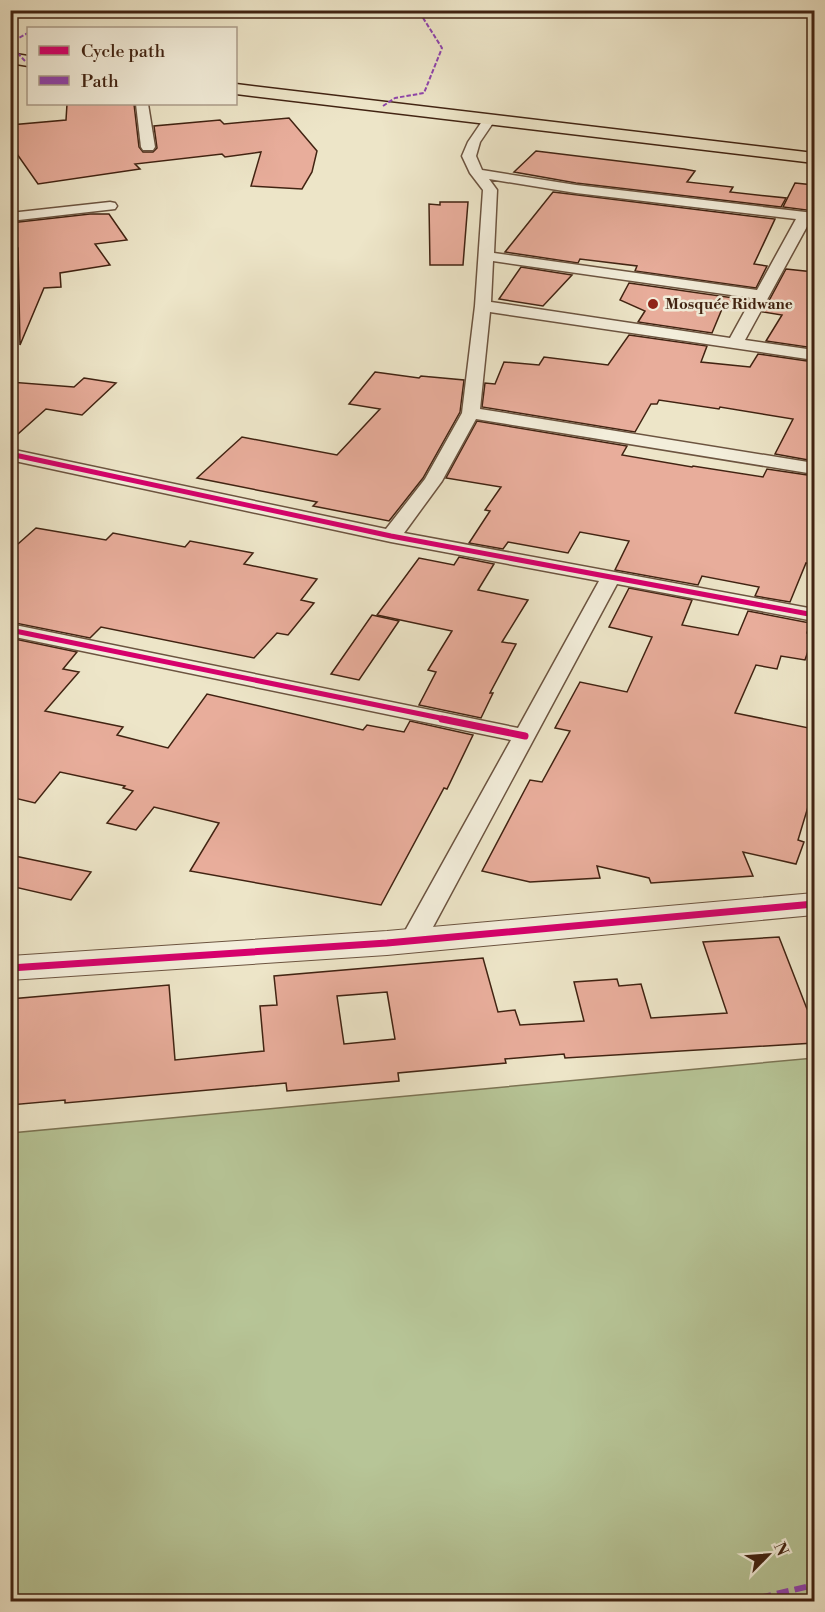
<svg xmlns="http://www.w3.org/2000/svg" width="825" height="1612" viewBox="0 0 825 1612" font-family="'Libre Bodoni',serif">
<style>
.green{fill:#b7c597;stroke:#7c7454;stroke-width:1.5}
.building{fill:#e8ad9b;stroke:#412312;stroke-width:1.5;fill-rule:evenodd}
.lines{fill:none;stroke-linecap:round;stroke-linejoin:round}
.minor-casing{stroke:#6c5440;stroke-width:3}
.tertiary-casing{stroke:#6c5440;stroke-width:2}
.primary-casing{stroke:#412312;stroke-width:3}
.minor{fill:#f3eedb;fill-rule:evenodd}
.tertiary{fill:#f3eedb;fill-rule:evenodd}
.primary{fill:#ede5c8;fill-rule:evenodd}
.quiet-far1{stroke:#8e44ad;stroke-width:2;stroke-dasharray:4.5 2;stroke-linecap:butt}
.quiet{stroke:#8e44ad;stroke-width:6;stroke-dasharray:12 6;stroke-linecap:butt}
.cycleway-far1-casing{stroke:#f3eedb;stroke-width:8}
.cycleway-casing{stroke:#f3eedb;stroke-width:10}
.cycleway-far1{stroke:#d6006c;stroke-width:5}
.cycleway{stroke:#d6006c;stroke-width:7}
.poi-dot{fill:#8f2418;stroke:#f3eedb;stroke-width:2}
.labels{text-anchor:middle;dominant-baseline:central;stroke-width:5;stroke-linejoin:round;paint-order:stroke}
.far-poi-label{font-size:15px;font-weight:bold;fill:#412312;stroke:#f3eedb;text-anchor:start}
</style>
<rect width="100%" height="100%" fill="#ede5c8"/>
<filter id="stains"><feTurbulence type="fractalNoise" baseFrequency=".00333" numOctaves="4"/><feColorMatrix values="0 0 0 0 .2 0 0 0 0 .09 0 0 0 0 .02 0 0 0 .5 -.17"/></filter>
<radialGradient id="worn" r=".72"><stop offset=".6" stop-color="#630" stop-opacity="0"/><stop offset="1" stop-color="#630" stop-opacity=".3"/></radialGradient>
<path class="green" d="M814,1058v543h-803v-468z"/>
<g class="building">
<path d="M67,104h67l5,43 4,5h10l4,-4 -3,-22 66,-6 4,4 65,-6 28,33 -5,21 -10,17 -51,-3 10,-34 -36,5 -3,-3 -87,10 5,5 -102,15 -28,-40v-19l56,-5z"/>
<path d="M536,151l148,18 11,2 -8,11 46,5 -3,5 56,6 -5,9 -205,-24 -62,-11z"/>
<path d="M795,183l19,2v26l-31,-4z"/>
<path d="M553,192l222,27 -21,45 13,2 -11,22 -121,-17 2,-5 -57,-7 -2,4 -73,-11z"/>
<path d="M440,202h28l-5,63h-33l-1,-61 11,1z"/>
<path d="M90,214h19l18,26 -32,4 15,21 -50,8 1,14 -17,1 -24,57 -2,-97 -8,1v-26z"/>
<path d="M521,267l51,8 -29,31 -44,-7z"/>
<path d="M786,269l28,3v76l-48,-7 16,-26 -19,-3z"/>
<path d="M629,283l119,17 -5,9 -16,-2 -1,3 -4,-1 -10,24 -74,-11 7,-11 -25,-11z"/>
<path d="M629,335l78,11 -6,16 49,5 8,-13 56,8v99l-39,-7 18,-35 -73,-12 -1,2 -60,-9 -2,4h-6l-16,28 -153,-25 3,-24 10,1 9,-22 35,3 5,-8 64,8z"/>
<path d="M375,372l44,6 2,-2 43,4 -4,32 -37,66 -34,43 -76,-15 4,-4 -120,-24 45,-41 95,18 43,-46 -31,-5z"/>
<path d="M84,378l32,5 -34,32 -36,-6 -36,32v-59l64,5z"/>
<path d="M477,421l150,25 -5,9 70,12 1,-1 70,11 4,-8 47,7v89l-8,-2 -16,39 -35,-6 4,-9 -57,-11 -4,9 -83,-15 14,-29 -49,-9 -12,21 -60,-11 -5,7 -34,-6 21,-32 -5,-1 16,-23 -55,-9z"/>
<path d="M36,528l70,12 7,-7 72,14 5,-6 63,12 -9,11 73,15 -16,21 13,3 -26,32 -11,-2 -23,25 -153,-31 -11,11 -80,-16v-71z"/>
<path d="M459,557l35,7 -16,26 50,10 -26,42 14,2 -26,49h3l-12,25 -62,-13 17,-33 -8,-2 24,-39 -75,-16 42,-57 35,7z"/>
<path d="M629,588l63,12 -10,25 56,10 10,-24 62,12 -3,10 7,1 -9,26 -24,-4 -4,13 -21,-4 -21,48 79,16v58l-16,53 6,2 -8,22 -53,-12 10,24 -102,7 -2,-5 -52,-12 3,12 -70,4 -48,-11 48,-91 12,2 28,-51 -15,-3 25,-46 47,10 25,-55 -43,-10z"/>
<path d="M372,615l27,6 -40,59 -28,-6z"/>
<path d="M10,638l67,14 -14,17 16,3 -34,39 78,16 -6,8 51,13 39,-54 156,36 4,-5 37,7 6,-11 63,14 -26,54 -3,-1 -63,117 -191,-34 29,-48 -65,-16 -18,23 -29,-7 26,-32 -10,-3 2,-2 -65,-14 -25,31 -25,-6z"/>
<path d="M10,855l81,17 -20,28 -61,-14z"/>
<path d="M779,937l28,72 7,-1v35l-249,15 -1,-4 -59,5 1,4 -108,10 1,8 -112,10 -1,-8 -221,20v-3l-55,5v-106l159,-14 6,75 89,-9 -4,-45 17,-1 -3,-29 209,-18 15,54 17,-2 5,15 64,-4 -10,-39 43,-3 2,7 22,-2 10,34 76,-5 -24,-71zM387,992l8,47 -51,5 -7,-48z"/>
</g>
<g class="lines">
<g class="minor-casing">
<g id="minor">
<path d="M136,104h12l7,43 -2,3h-10l-2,-3z"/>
<path d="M489,116l6,4 -15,22 -4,14 6,14 94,15 238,28v8h-4l-65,119 69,10v10l-324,-48 -10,97 334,54v11l-338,-55 -34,62 -38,52 410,76v12l-197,-37 -191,356 -4,6 -9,3 -9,-3 -4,-6 111,-200 -501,-104v-12l508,104 81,-147 -208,-39 -381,-82v-11l376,80 39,-50 37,-66 13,-107 8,-116 -13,-17 -8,-17 6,-14 17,-25zM489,179l87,14 220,26 -39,71 -263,-37 3,-63zM493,261l259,37 -22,40 -239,-36z"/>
<path d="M110,202l5,1 2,3 -2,3 -105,12v-8z"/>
</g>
</g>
<g class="tertiary-casing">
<path id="tertiary" d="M814,893v22l-427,40 -377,25v-24l377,-25z"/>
</g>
<g class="primary-casing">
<g id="primary">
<path d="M10,53l18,3v10l-18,-3z"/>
<path d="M236,84l578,69v10l-578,-69z"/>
</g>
</g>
<use href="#minor" class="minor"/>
<use href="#tertiary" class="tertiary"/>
<use href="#primary" class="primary"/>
<g class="quiet-far1">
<path d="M25,61l-13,-14 1,-6 15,-8"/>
<path d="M383,106l12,-8 29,-5 18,-45 -24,-38"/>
</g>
<path class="quiet" d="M742,1602l72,-17"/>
<g class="cycleway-far1-casing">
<g id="cycleway-far1">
<path d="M10,454l381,82 423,79"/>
<path d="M10,630l440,90"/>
</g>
</g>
<g class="cycleway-casing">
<g id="cycleway">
<path d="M442,719l83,17"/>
<path d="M10,968l377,-25 427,-39"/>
</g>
</g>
<use href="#cycleway-far1" class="cycleway-far1"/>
<use href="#cycleway" class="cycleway"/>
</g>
<circle class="poi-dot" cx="653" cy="304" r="6"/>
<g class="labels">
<g class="far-poi-label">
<text x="665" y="304">Mosquée Ridwane</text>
</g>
</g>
<rect width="825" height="1612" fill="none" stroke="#ede5c8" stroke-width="36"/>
<rect x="12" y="12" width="801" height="1588" fill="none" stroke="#412312" stroke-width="3"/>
<rect x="18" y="18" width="789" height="1576" fill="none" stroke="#412312" stroke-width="1.5"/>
<rect x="27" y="27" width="210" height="78" fill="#f3eedb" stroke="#ac9d8b" stroke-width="1.5"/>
<rect x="39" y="46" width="30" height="9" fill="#d6006c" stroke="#ac9d8b" stroke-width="1.5"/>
<text x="81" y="57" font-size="18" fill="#412312">Cycle path</text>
<rect x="39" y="76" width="30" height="9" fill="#8e44ad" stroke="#ac9d8b" stroke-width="1.5"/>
<text x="81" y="87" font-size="18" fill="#412312">Path</text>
<g transform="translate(768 1555) rotate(65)" stroke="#f3eedb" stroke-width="4.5" paint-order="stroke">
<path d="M0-4.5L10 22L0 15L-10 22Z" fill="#412312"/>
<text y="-9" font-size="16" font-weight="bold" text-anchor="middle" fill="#412312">N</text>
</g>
<rect width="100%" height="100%" filter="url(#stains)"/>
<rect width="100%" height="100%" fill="url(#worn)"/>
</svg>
